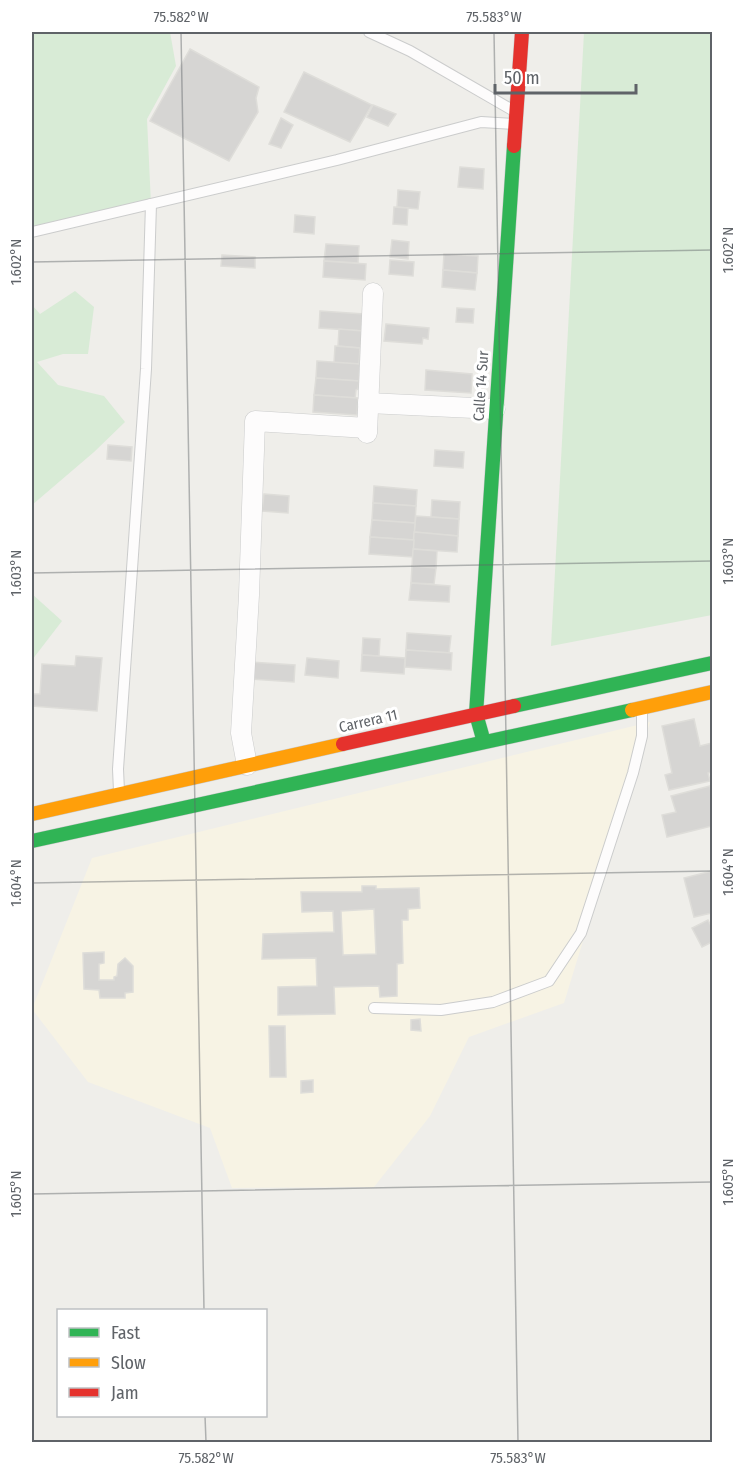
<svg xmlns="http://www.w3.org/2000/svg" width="744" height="1474" viewBox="0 0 744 1474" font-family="'Fira Sans Condensed',sans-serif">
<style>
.commercial{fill:#f7f3e4}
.green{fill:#d8ebd6}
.building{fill:#d6d5d3;stroke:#deddd9;stroke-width:1.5;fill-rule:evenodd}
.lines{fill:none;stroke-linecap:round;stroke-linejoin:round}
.lane-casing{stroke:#cbcccc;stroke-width:12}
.street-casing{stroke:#cbcccc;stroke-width:21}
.fast-casing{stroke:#cacacb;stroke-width:15}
.slow-casing{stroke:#cacacb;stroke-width:15}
.jam-casing{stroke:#cacacb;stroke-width:15}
.lane{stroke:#fdfcfc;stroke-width:10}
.street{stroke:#fdfcfc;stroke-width:20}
.fast{stroke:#30b455;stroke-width:14}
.slow{stroke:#ff9f0a;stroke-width:14}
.jam{stroke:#e5322d;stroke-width:14}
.ticks{fill:none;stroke:#5f6368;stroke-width:1.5;stroke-opacity:0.45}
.labels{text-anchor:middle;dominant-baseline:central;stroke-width:6;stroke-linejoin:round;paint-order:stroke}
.street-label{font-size:15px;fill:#5f6368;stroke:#fff}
.neatline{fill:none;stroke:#5f6368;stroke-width:2}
.ticks-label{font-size:15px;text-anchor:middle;fill:#5f6368}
</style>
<rect width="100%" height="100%" fill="#efeeea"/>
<path class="commercial" d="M650,722l-86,281 -95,34 -39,79 -56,71 -142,1 -22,-60 -122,-46 -56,-73 60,-151z"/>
<g class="green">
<path d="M32,32h138l6,34 -29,53 4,85 -119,28z"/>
<path d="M584,32h128v583l-161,31z"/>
<path d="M75,291l19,16 -6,47h-25l-26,8 21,23 46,11 21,26 -31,30 -62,53v-200l8,9z"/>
<path d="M32,594l30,27 -30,39z"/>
</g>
<g class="building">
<path d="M190,49l69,38 -3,11 2,14 -29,49 -79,-40z"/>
<path d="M304,72l68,33 -22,37 -66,-30z"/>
<path d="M373,105l23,9 -8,12 -21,-9z"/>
<path d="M281,118l12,7 -12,23 -12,-4z"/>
<path d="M460,167l24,2 -1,20 -25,-2z"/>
<path d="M398,190l22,2 -2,17 -21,-2z"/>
<path d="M394,207l14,1 -1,17 -14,-1z"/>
<path d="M295,215l20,2 -1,17 -20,-2z"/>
<path d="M392,240l17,2 -1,17 -18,-2z"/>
<path d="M326,244l33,2 -1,17 -34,-2z"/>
<path d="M444,254l34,2 -1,17 -34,-3z"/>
<path d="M222,255l33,2v11l-34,-2z"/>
<path d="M390,260l24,2 -1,14 -24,-2z"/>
<path d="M324,261l42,3 -1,16 -42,-3z"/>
<path d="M443,270l34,3 -2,17 -33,-3z"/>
<path d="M457,308l17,1 -1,14 -17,-1z"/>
<path d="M320,311l44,3 -1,17 -44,-3z"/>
<path d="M386,324l43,4 -1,11 -5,-1 -1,6 -38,-3z"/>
<path d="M339,329l24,2 -2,17 -23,-2z"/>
<path d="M335,346l25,2 -1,16 -25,-1z"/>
<path d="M317,361l43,3 -1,17 -43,-3z"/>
<path d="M426,370l46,4 -1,19 -46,-3z"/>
<path d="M316,378l43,3 -1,8 -2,1 -1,8 -41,-3z"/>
<path d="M314,395l44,3 -1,17 -44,-3z"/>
<path d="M108,445l24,2 -1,14 -24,-2z"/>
<path d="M435,450l29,2 -1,16 -29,-2z"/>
<path d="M374,486l43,4 -1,16 -43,-3z"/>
<path d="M264,494l25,2 -1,17 -26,-2z"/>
<path d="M432,500l28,2 -1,17 -28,-2z"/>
<path d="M373,503l43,3 -1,17 -43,-3z"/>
<path d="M416,516l43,3 -1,17 -44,-4z"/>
<path d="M372,520l43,3 -1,17 -44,-3z"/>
<path d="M414,532l44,4 -1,16 -44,-3z"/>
<path d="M370,537l44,3 -1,17 -44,-3z"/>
<path d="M413,549l24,2 -1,17 -24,-2z"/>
<path d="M412,566l24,2 -2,16 -23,-1z"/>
<path d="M411,583l39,3 -1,16 -40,-2z"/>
<path d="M407,633l44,3 -2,17 -43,-3z"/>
<path d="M363,638l17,1 -1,17 -17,-1z"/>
<path d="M406,650l46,3 -1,17 -46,-3z"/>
<path d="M362,655l43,3 -1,16 -43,-3z"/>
<path d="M76,656l26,2 -5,53 -65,-5v-12h8l2,-30 33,2z"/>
<path d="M307,658l32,3 -1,17 -33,-3z"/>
<path d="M252,662l43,3 -1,17 -43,-3z"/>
<path d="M694,719l6,27 12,-3v29l-4,1 2,8 -41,9 -4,-15 7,-2 -10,-47z"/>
<path d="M710,786l2,11v29l-45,11 -5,-22 14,-3 -5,-16z"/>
<path d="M712,871v42l-18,4 -10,-39z"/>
<path d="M362,886h14v3l43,-1 1,20 -12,1v11h-6l1,43 -6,1v32l-17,1 -1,-11 -45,1 1,27 -57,1v-28l39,-1 -1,-28 -54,1 1,-25 71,-2 -1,-21 -31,1 -1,-20h61zM374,909l2,45 -33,1 -2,-44z"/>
<path d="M708,920l4,8v14l-10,5 -10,-19z"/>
<path d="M104,952v11l-5,1v16h15v-3l3,-1 1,-12 7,-6 8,8v26l-8,1v5h-25l-1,-8 -15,-1 -1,-36z"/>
<path d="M420,1019l1,12 -10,-1v-10z"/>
<path d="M269,1026h16l1,51h-16z"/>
<path d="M313,1080v12l-12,1v-12z"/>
</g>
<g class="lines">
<g class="lane-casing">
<g id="lane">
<path d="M369,32l41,19 104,60"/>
<path d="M32,232l305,-72 144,-38 35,2"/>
<path d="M119,791l-1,-22 28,-400 5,-165"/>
<path d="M374,1008l67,2 52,-8 56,-21 32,-48 52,-160 9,-37v-24"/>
</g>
</g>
<g class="street-casing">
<g id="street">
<path d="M368,403l127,6"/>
<path d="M367,433l6,-140"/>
<path d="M247,765l-6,-32 8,-138 6,-174 112,7"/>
</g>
</g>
<g class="fast-casing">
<g id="fast">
<path d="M514,706l198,-43"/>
<path d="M482,735l-6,-21 38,-568"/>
<path d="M32,841l600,-131"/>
</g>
</g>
<g class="slow-casing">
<g id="slow">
<path d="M632,710l80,-18"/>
<path d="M32,814l311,-70"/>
</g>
</g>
<g class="jam-casing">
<g id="jam">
<path d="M514,146l8,-114"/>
<path d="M343,744l171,-38"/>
</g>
</g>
<use href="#lane" class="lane"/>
<use href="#street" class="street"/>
<use href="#fast" class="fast"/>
<use href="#slow" class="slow"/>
<use href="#jam" class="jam"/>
</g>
<path class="ticks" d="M181,32l23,1278M494,32l24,1410M32,262l680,-12M32,573l680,-12M32,883l680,-12M32,1194l680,-12M205,1416l1,26"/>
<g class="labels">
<g class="street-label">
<text transform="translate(481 386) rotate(-86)">Calle 14 Sur</text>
<text transform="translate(368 721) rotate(-13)">Carrera 11</text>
</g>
</g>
<rect width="744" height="1474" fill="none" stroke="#ffffff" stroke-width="66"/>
<rect x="57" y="1309" width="210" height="108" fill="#ffffff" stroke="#bfc1c3" stroke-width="1.5"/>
<rect x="69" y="1328" width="30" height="9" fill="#30b455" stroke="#bfc1c3" stroke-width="1.5"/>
<text x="111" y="1339" font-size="18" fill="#5f6368">Fast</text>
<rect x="69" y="1358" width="30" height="9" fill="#ff9f0a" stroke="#bfc1c3" stroke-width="1.5"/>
<text x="111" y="1369" font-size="18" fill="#5f6368">Slow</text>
<rect x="69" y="1388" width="30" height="9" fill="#e5322d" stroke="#bfc1c3" stroke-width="1.5"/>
<text x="111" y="1399" font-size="18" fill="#5f6368">Jam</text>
<path d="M495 84v9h141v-9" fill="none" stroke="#5f6368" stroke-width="3"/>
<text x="504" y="84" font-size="18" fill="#5f6368" stroke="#ffffff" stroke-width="4.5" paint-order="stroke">50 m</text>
<rect x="33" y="33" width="678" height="1408" class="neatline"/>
<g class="ticks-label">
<text x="181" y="22">75.582°W</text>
<text x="494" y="22">75.583°W</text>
<text transform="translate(728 250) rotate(-90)" y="5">1.602°N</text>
<text transform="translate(16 262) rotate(-90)" y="5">1.602°N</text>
<text transform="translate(728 561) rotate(-90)" y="5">1.603°N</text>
<text transform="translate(16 573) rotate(-90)" y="5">1.603°N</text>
<text transform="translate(728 872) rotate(-90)" y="5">1.604°N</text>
<text transform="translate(16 883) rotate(-90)" y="5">1.604°N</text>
<text transform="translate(728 1182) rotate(-90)" y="5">1.605°N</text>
<text transform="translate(16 1194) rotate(-90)" y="5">1.605°N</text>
<text x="206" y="1463">75.582°W</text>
<text x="518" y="1463">75.583°W</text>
</g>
</svg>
